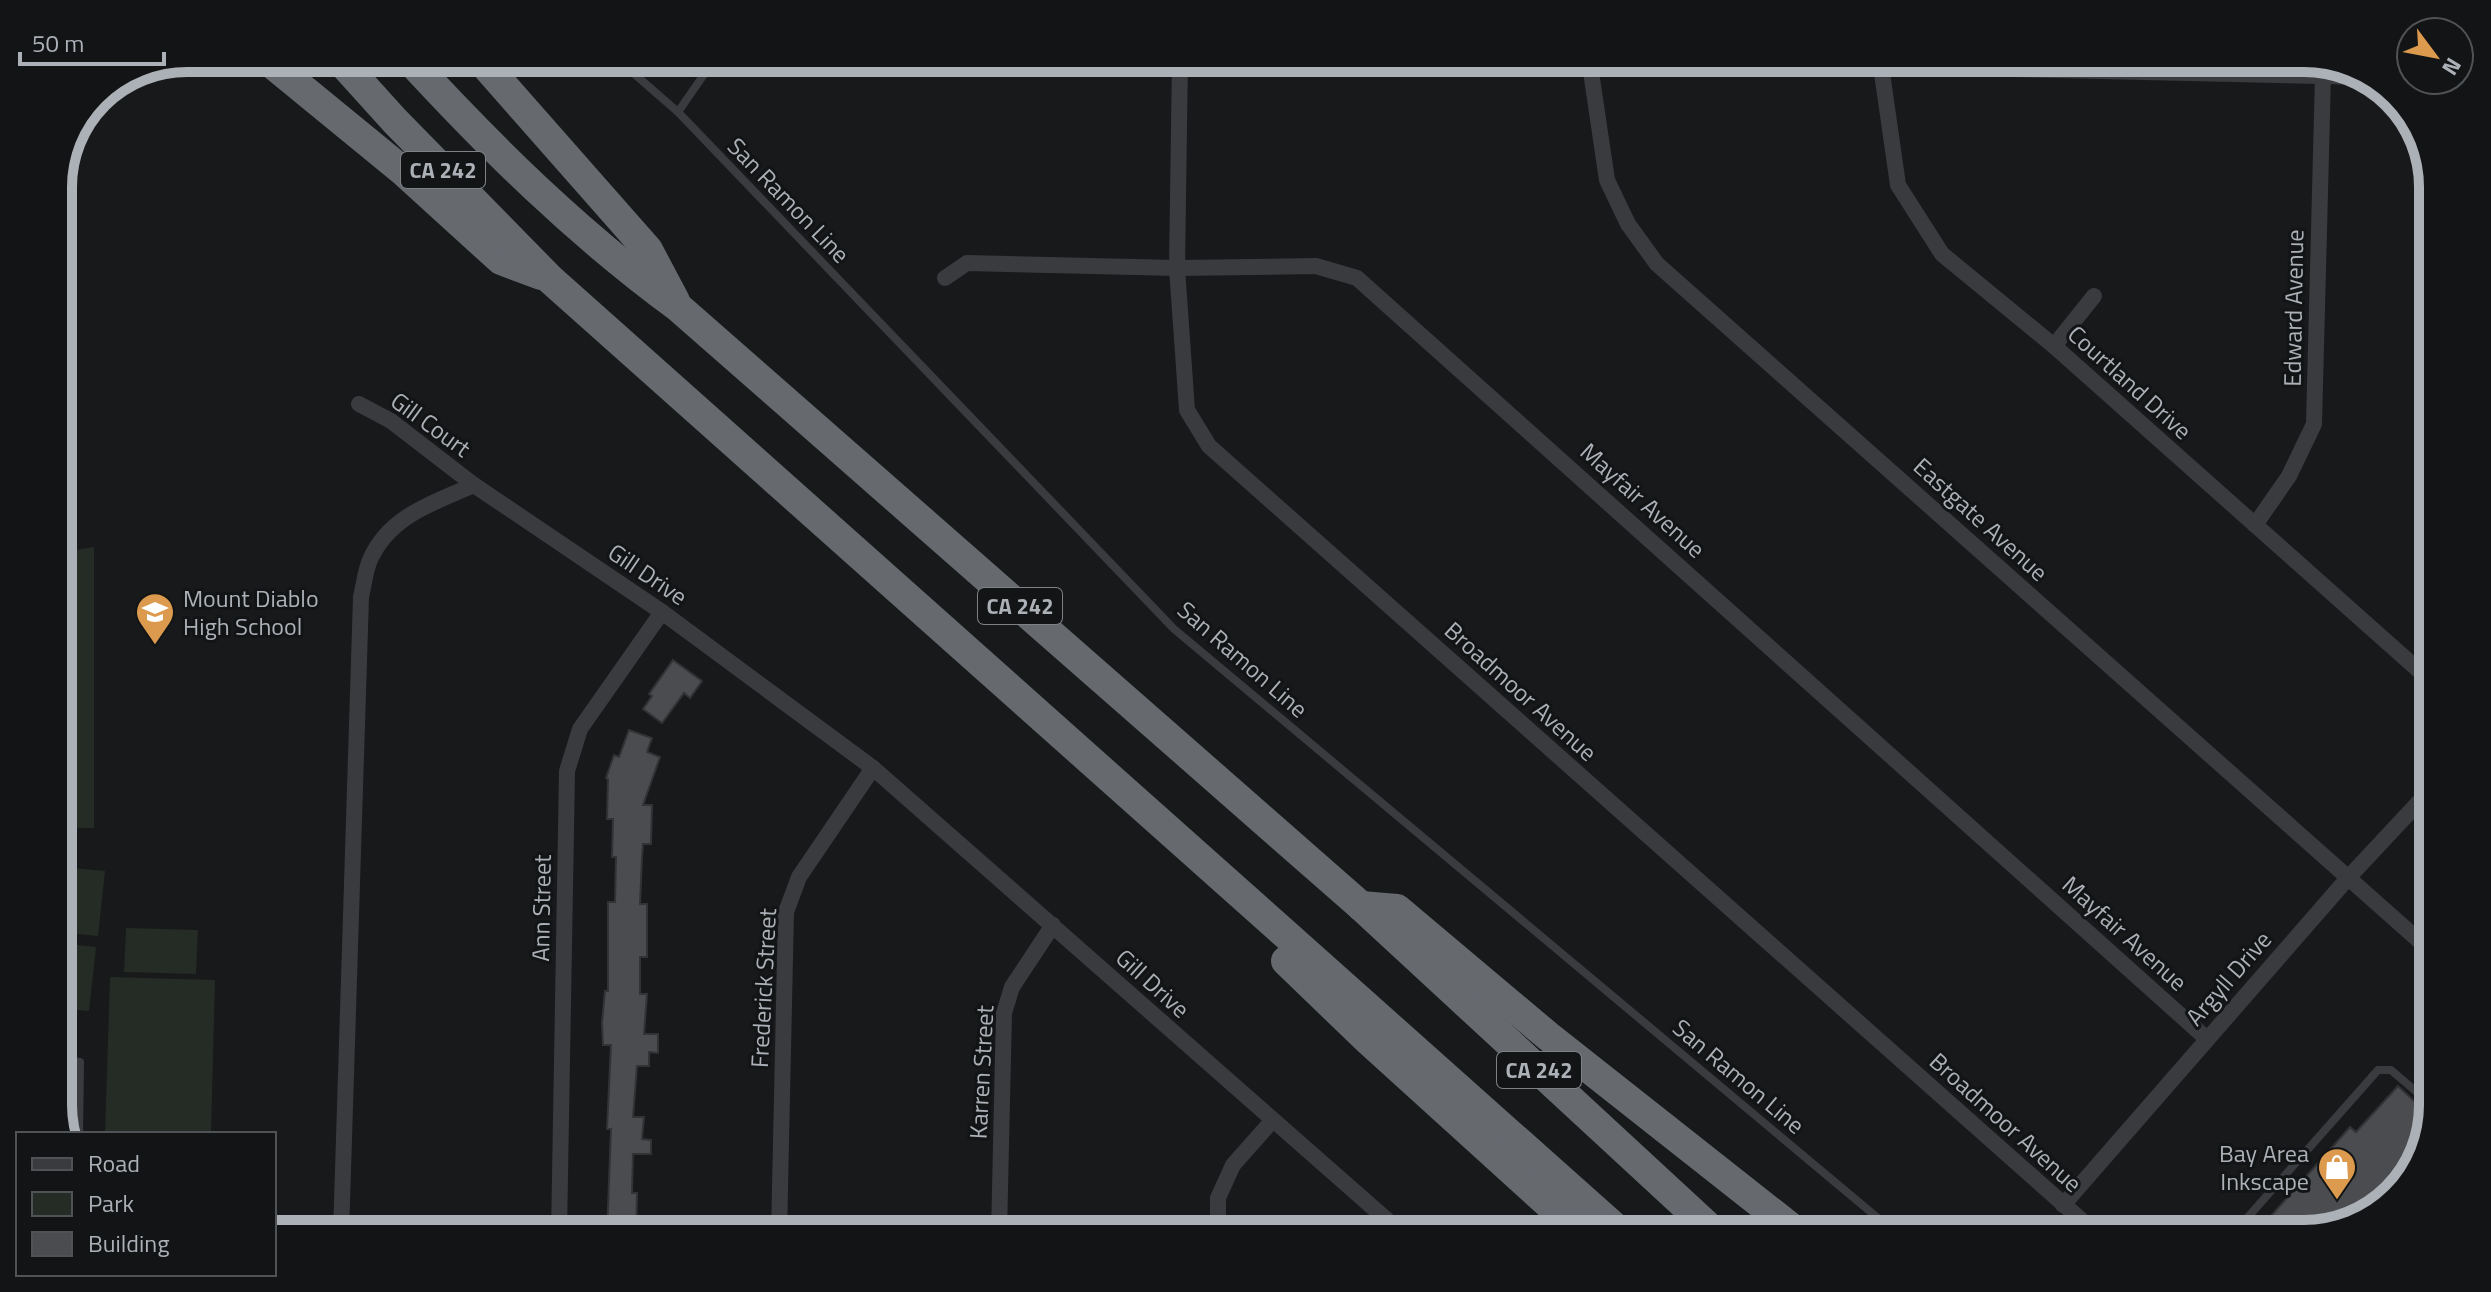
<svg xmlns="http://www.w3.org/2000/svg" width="2491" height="1292" viewBox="0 0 2491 1292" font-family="'Titillium Web',sans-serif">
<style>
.green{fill:#252c25}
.building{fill:#4a4c4f;stroke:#333336;stroke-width:2}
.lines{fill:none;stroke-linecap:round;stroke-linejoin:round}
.service{stroke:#3a3b3f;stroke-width:8}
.minor{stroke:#3a3b3f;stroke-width:16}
.motorway{stroke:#666a6f;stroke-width:30}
.labels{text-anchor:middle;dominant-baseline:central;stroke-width:6;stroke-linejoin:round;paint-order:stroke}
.shield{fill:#131415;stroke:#7e8287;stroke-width:2}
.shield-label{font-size:22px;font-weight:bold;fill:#acb1b8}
.street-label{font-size:24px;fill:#acb1b8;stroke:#131415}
.poi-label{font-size:24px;fill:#acb1b8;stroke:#131415;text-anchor:start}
.rim{fill:none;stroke:#acb1b8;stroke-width:10}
</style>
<rect width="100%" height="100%" fill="#18191a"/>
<g class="green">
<path d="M94,547v281h-36v-275z"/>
<path d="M61,867l44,4 -7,65 -40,-4z"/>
<path d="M126,928l72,2 -2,44 -72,-2z"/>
<path d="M58,943l38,4 -7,64 -31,-2z"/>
<path d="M110,977l105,3 -4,154h-106z"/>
</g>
<g class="building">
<path d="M673,660l29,21 -12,17 -6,-5 -22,30 -19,-14 9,-13 -3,-2z"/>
<path d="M629,730l23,8 -5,14 13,5 -17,48h9l-1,39h-8l-1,14 -2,46h7v53h-7v37h7l-3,40h14v19l-9,-1v14h-12l-4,51h11l-2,22 9,1v14h-18l-1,39h5l-1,41 -29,-1 4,-104h-4l4,-84h-8l-1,-22 3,-32h3v-89h7l1,-45h-4l1,-38h-6l1,-40 -2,-1 8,-23 5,2z"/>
<path d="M2398,1086l32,30 -10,47 -14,14 -3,-3 -39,44 -59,16h-50l95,-107 6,5z"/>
</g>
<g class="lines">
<g class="service">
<path d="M616,58l62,54 496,517 723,605"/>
<path d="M678,112l27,-39 39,-12"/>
<path d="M58,1059l22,3 -1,72"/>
<path d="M2233,1234l145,-164h13l42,36"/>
</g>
<g class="minor">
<path d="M1180,58l-3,210 10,142 22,36 888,788"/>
<path d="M1239,58l351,7 291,1 486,11"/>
<path d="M744,61l8,-3"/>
<path d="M1590,65l17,115 21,44 29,40 776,689"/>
<path d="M1881,66l17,119 44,69 112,92 379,337"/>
<path d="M945,278l22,-15 210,5 139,-2 41,12 850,761"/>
<path d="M2054,346l40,-50"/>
<path d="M359,404l32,17 83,64 188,127 211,156 530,466"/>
<path d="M2255,525l34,-49 25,-52 9,-348"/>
<path d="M2063,1205l285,-327 85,-91"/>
<path d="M341,1234l20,-637c3,-12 4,-26 9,-37 19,-44 63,-57 104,-75"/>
<path d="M559,1234l8,-463 13,-42 82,-117"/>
<path d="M779,1234l7,-322 13,-35 74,-109"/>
<path d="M999,1234l5,-221 8,-26 41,-62"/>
<path d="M1218,1234v-36l15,-33 39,-44"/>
</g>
<g class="motorway">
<path d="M265,58l138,113 98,89 40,15"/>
<path d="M338,58l57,63 155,158 1072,955"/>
<path d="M408,58c85,92 168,174 270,249l683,599 355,328"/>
<path d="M479,58l169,192 27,51"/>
<path d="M1361,906l36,3 151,127 251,198"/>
<path d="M1286,961l83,80 213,193"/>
</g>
</g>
<defs>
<g id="school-pin" transform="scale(2)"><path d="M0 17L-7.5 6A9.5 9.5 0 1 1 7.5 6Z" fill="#dc9a4e" stroke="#131415"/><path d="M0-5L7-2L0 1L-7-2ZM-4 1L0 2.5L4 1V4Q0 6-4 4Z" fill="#fff"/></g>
<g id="shop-pin" transform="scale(2)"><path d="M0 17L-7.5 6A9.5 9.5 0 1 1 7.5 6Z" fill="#dc9a4e" stroke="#131415"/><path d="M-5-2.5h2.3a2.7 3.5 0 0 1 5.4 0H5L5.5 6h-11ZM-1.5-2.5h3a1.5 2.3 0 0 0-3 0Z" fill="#fff"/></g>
</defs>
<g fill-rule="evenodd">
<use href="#school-pin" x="155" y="612"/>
<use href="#shop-pin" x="2337" y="1167"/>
</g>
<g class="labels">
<g class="shield">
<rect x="401" y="152" width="84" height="36" rx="6"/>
<rect x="978" y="588" width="84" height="36" rx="6"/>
<rect x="1497" y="1052" width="84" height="36" rx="6"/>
</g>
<g class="shield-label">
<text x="443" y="170">CA 242</text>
<text x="1020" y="606">CA 242</text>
<text x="1539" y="1070">CA 242</text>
</g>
<g class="street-label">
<text transform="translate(789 200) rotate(46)">San Ramon Line</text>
<text transform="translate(2293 308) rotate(-89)">Edward Avenue</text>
<text transform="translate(2130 382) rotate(42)">Courtland Drive</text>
<text transform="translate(431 424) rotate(36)">Gill Court</text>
<text transform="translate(1643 500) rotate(42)">Mayfair Avenue</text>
<text transform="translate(1981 519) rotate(42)">Eastgate Avenue</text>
<text transform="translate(648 574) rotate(34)">Gill Drive</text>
<text transform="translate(1243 659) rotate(41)">San Ramon Line</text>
<text transform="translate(1521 691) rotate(42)">Broadmoor Avenue</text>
<text transform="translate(541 908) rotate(-89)">Ann Street</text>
<text transform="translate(2125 933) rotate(42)">Mayfair Avenue</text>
<text transform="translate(2228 978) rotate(-49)">Argyll Drive</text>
<text transform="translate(1153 983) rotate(42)">Gill Drive</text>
<text transform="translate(763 988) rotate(-87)">Frederick Street</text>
<text transform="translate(981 1072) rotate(-87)">Karren Street</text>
<text transform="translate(1739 1076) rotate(40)">San Ramon Line</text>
<text transform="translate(2006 1122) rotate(42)">Broadmoor Avenue</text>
</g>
<g class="poi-label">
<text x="183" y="598">Mount Diablo<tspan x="183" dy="28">High School</tspan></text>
<text x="2309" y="1153" text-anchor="end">Bay Area<tspan x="2309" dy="28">Inkscape</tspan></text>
</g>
</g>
<path d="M0 0H2491V1292H0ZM187 72H2304A115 115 0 0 1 2419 187V1105A115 115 0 0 1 2304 1220H187A115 115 0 0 1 72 1105V187A115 115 0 0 1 187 72Z" fill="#131415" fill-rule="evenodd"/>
<path class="rim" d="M187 72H2304A115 115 0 0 1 2419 187V1105A115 115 0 0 1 2304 1220H187A115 115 0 0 1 72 1105V187A115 115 0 0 1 187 72Z"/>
<rect x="16" y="1132" width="260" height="144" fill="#131415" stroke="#505356" stroke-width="2"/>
<rect x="32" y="1158" width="40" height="12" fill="#3a3b3f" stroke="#505356" stroke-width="2"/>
<text x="88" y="1172" font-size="24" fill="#acb1b8">Road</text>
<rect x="32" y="1192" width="40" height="24" fill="#252c25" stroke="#505356" stroke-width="2"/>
<text x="88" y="1212" font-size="24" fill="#acb1b8">Park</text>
<rect x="32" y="1232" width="40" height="24" fill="#4a4c4f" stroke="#505356" stroke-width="2"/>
<text x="88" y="1252" font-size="24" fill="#acb1b8">Building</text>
<g transform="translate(2435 56) rotate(122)"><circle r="38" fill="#131415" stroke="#505356" stroke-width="2"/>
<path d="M0-6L14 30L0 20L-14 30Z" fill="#dc9a4e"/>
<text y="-12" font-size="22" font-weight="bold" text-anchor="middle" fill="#acb1b8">N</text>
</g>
<path d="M20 52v12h144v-12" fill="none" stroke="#acb1b8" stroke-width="4"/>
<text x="32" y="52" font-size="24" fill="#acb1b8" stroke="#131415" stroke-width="6" paint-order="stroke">50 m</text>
</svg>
